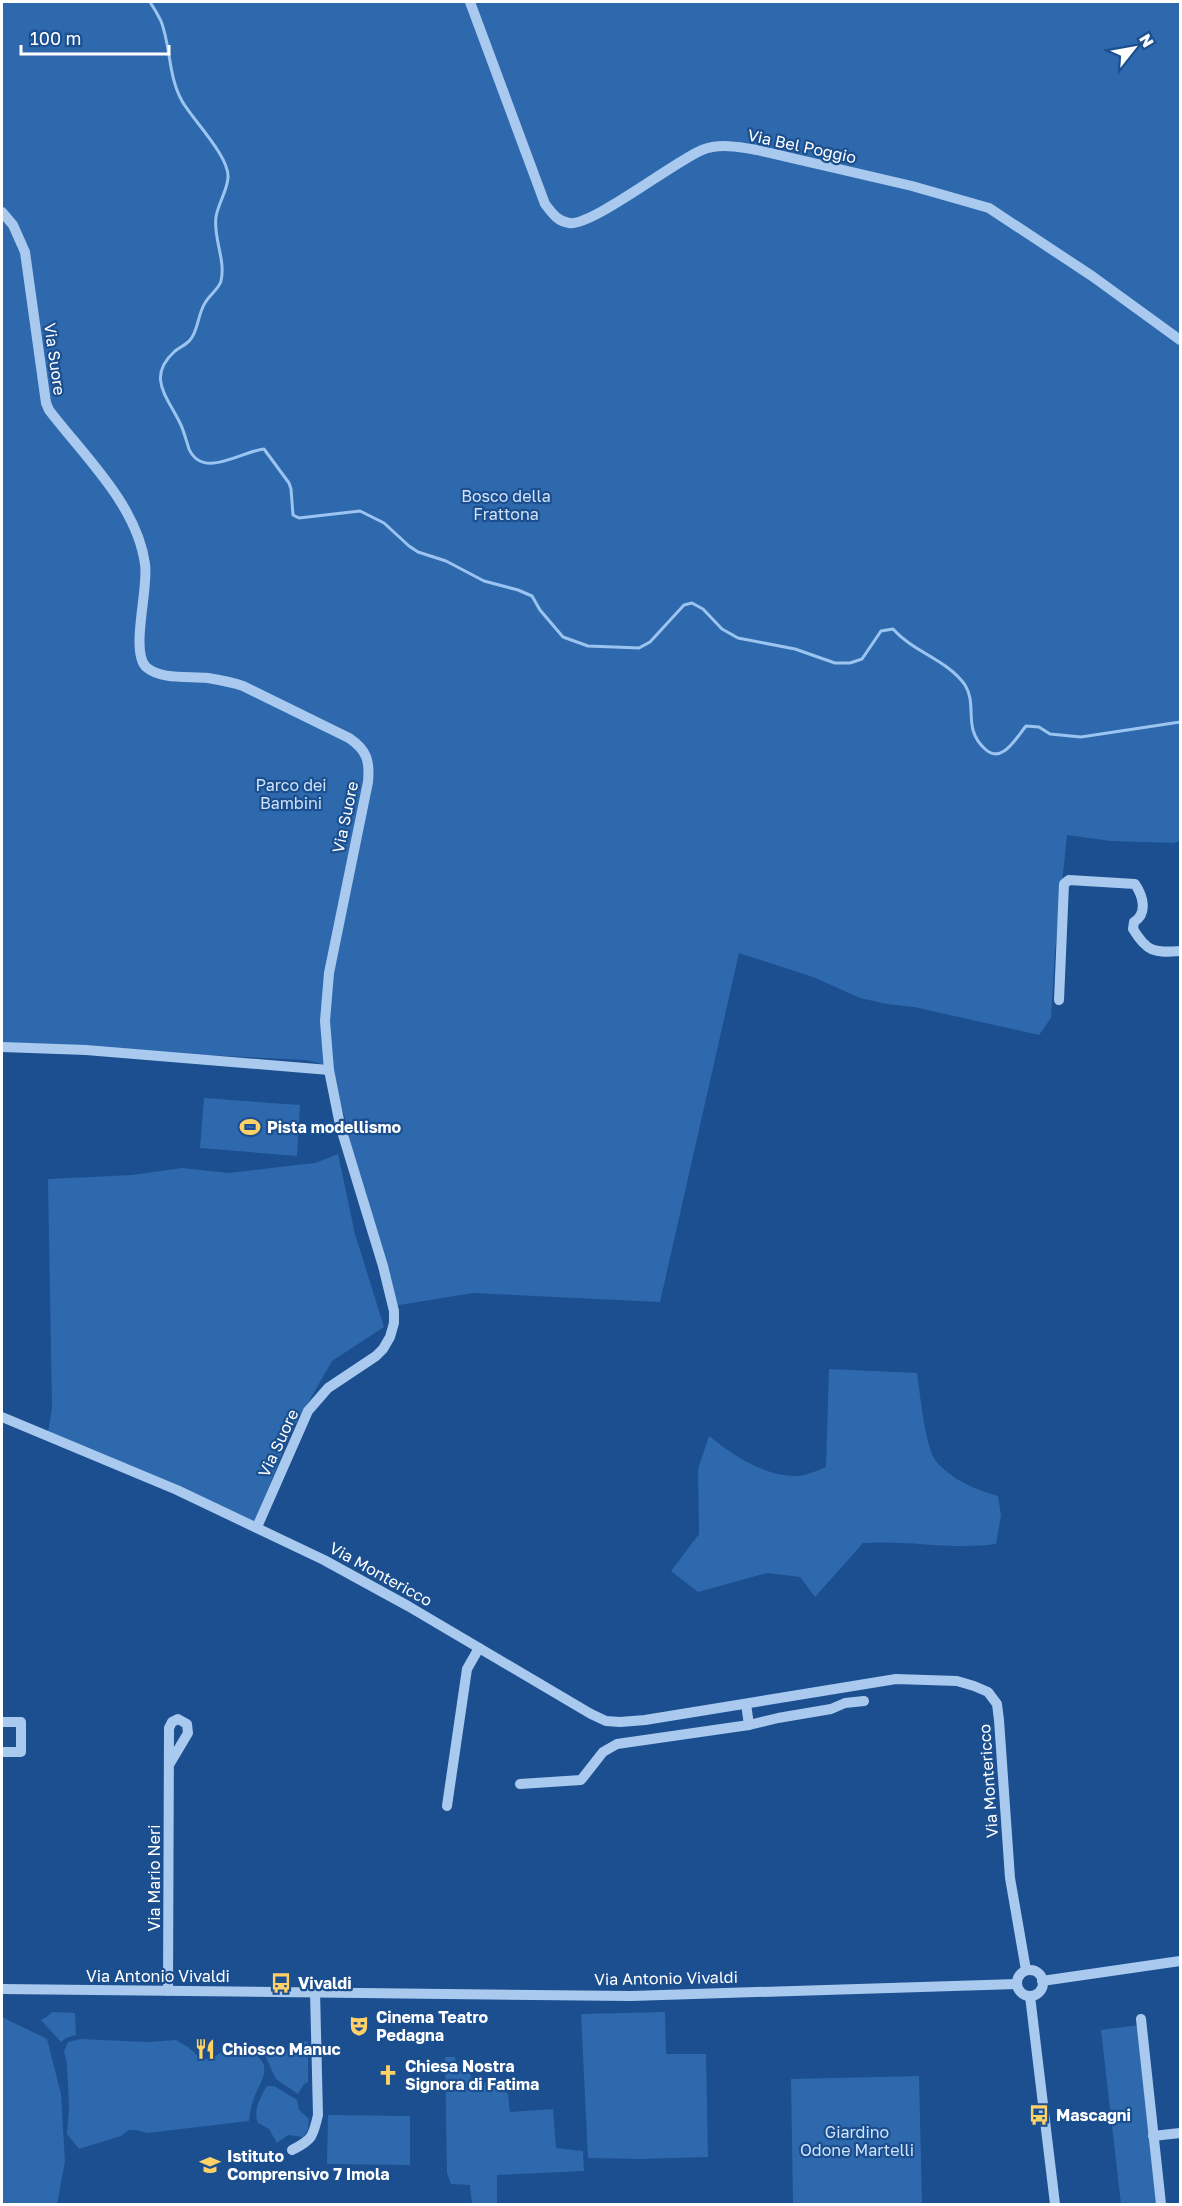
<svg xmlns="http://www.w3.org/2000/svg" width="1182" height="2206" viewBox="0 0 1182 2206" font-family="'Golos Text',sans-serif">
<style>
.green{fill:#2e69ad}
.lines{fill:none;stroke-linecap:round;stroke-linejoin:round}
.stream{stroke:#9cc4f0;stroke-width:3}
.minor{stroke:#a9c9ee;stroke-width:10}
.labels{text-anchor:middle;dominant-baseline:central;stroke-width:4.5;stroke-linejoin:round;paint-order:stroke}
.street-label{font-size:16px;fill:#fff;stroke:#1b4f8f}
.park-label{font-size:16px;fill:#cfe3fa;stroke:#1b4f8f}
.poi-label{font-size:16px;font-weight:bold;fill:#fff;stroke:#1b4f8f;text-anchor:start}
</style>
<rect width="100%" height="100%" fill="#1b4f8f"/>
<g class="green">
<path d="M2,2h1178v839l-7,2 -62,-2 -44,-6 -12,116 -4,67 -12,17 -125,-28 -27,-3 -27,-6 -47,-21 -74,-24 -79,349 -187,-9 -80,13 -38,-138 -10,-50 -16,-52 -22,-6 -305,-15z"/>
<path d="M204,1098l96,7 -3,51 -97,-8z"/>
<path d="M338,1154l17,80 29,93 -52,34 -43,75 -37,93 -204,-97 4,-24 -4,-229 84,-4 50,-7 47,5 86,-10z"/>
<path d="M829,1369l88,4c3,20 8,72 18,87 15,19 41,30 63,36l3,19 -5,29c-44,6 -88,-4 -133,-1l-48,54 -15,-20 -33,-4 -69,19 -27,-21 28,-37 -1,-65 11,-33c25,20 56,41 90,40 9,-1 19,-6 27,-9z"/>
<path d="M52,2012l23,1 1,22 -10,3 -5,4 -20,-22 7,-4z"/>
<path d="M665,2012l1,42h40l2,103 -67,2 -53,-1 -7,-144z"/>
<path d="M2,2017l45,22 14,55 4,68 -8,42h-55z"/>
<path d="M1139,2025l20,179h-38l-20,-174z"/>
<path d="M80,2039l68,3 28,-2 12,7 13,12h10l18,-12c7,2 17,3 23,6 23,12 8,29 2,45 -3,8 -4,15 -5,23l-102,12 -11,-3h-7l-8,6 -42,13 -12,-15 2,-27 -2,-43 -3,-13 4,-9z"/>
<path d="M308,2041v41l-4,2 -6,10 -22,-15 -11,-24 18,-2 16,-11z"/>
<path d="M445,2057h10l2,13h13l2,13 22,-1 14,12 2,18 43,-3 3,39 27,3 1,20 -87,4v29h-25l-2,-19 -19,-1 -4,-11z"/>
<path d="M919,2076l3,128h-129l-2,-125z"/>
<path d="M267,2086h7l23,14 2,10 10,9 -1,11 -5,7 -15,-2 -11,8 -8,-14 -11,-6c-5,-12 2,-26 9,-37z"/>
<path d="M328,2115l82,1v49l-83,-1z"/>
</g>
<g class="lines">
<path class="stream" d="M150,2c4,6 8,13 11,19 10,26 7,55 21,80 10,18 48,56 46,77 -1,13 -10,26 -12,39 -3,21 10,43 5,64 -2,8 -12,14 -16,22 -7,10 -7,29 -15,37 -4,5 -10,7 -15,11 -29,26 -8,45 5,72 4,8 6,17 9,26 14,31 53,2 75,0l25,34 2,6 2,26 6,3 61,-7 24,12 25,23 9,6 28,9 38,20 34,9 14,6 8,14 23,27 25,9 51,2 11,-6 34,-37 8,-2 11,6 19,20 16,9 57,11 40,14h15l12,-4 19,-28 12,-2c20,23 55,31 72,56 13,21 -3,43 20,64 17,16 31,-11 41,-23l13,1 11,7 31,3 99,-15"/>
<g class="minor">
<path d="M470,2l75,202c7,9 12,17 24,19 22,4 106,-62 133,-73 17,-7 38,-3 55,0l155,36 77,22 103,68 88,64"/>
<path d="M2,212l11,13 12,27 21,151 3,7c35,46 88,95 96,154 4,24 -15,87 1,103 15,13 43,9 62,11 12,2 24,4 35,8l106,52c18,12 21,23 19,44l-39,191 -4,48 4,49 11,55 43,141 11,45v12l-4,14 -7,12 -7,7 -48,32 -20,23 -51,116"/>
<path d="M1059,1000l5,-116 5,-4 66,4c8,12 13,29 -1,38l-1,7c14,23 21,24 47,22"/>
<path d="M2,1047l84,3 243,20"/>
<path d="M2,1417l175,73 147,70 84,46 183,108 15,7 14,1 25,-2 251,-41 61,2 17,5 14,6 9,12 2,16 11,158 16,92"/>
<path d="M2,1722h19v30h-19"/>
<path d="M749,1725l29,-7 53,-9 14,-6 19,-2"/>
<path d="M520,1784l61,-4 22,-28 14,-8 132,-19 -3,-21"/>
<path d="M447,1806l20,-137 12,-21"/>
<circle cx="1030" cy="1983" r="13"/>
<path d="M1042,1981l138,-20"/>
<path d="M2,1989l629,7 386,-12"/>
<path d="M168,1991l1,-263 3,-6 6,-3 9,5 1,9 -19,32"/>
<path d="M1030,1996l25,208"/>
<path d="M1141,2019l20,185"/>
<path d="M1153,2136l27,-3"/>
<path d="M292,2150c20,-10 21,-13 26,-35l-3,-124"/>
</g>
</g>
<defs>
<g id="stadium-bare" transform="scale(1.62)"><path d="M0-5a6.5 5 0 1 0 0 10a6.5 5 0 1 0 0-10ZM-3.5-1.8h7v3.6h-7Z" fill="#ffd166" stroke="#1b4f8f" stroke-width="2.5" paint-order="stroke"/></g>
<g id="bus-bare" transform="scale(1.62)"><path d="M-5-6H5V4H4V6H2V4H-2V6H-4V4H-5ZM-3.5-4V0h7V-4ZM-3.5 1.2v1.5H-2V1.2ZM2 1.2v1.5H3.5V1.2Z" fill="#ffd166" stroke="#1b4f8f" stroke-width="2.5" paint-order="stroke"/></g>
<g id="theatre-bare" transform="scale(1.62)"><path d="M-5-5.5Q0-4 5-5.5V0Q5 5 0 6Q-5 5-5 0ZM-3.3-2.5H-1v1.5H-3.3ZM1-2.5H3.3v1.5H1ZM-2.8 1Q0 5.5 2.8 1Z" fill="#ffd166" stroke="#1b4f8f" stroke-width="2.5" paint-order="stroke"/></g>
<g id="restaurant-bare" transform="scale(1.62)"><path d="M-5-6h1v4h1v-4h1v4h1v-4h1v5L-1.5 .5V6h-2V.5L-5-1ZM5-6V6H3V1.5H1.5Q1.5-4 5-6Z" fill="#ffd166" stroke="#1b4f8f" stroke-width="2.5" paint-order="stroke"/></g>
<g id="church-bare" transform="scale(1.62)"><path d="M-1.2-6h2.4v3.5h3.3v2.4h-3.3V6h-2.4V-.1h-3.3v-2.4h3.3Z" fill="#ffd166" stroke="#1b4f8f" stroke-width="2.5" paint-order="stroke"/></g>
<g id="school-bare" transform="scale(1.62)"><path d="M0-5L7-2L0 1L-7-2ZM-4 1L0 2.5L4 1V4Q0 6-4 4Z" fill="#ffd166" stroke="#1b4f8f" stroke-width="2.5" paint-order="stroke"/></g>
</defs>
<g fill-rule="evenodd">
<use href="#stadium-bare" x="250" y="1127"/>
<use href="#bus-bare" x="281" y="1983"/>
<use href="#theatre-bare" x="359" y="2026"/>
<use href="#restaurant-bare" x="205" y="2049"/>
<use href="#church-bare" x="388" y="2075"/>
<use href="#bus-bare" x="1039" y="2115"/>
<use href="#school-bare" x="210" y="2165"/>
</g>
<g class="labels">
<g class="street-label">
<text transform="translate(802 146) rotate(12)">Via Bel Poggio</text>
<text transform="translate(55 359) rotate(82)">Via Suore</text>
<text transform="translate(345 817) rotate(-78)">Via Suore</text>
<text transform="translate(278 1443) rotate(-65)">Via Suore</text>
<text transform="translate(381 1574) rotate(29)">Via Montericco</text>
<text transform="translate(988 1781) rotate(-94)">Via Montericco</text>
<text transform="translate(154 1878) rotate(-90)">Via Mario Neri</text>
<text x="158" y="1976">Via Antonio Vivaldi</text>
<text transform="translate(666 1978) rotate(-1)">Via Antonio Vivaldi</text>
</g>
<g class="park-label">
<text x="506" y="496">Bosco della<tspan x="506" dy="18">Frattona</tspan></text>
<text x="291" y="785">Parco dei<tspan x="291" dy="18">Bambini</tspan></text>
<text x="857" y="2132">Giardino<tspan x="857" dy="18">Odone Martelli</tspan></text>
</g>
<g class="poi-label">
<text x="267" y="1127">Pista modellismo</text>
<text x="298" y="1983">Vivaldi</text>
<text x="376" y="2017">Cinema Teatro<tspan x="376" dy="18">Pedagna</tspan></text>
<text x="222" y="2049">Chiosco Manuc</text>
<text x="405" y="2066">Chiesa Nostra<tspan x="405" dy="18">Signora di Fatima</tspan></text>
<text x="1056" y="2115">Mascagni</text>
<text x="227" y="2156">Istituto<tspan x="227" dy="18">Comprensivo 7 Imola</tspan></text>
</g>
</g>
<rect width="1182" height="2206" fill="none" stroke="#ffffff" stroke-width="6"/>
<g transform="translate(1134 48) rotate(59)" stroke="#1b4f8f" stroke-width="4.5" paint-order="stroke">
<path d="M0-4.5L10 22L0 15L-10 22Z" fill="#ffffff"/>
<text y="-9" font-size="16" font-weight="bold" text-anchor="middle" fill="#ffffff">N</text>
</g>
<path d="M21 45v9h148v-9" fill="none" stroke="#ffffff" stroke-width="3"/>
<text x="30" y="45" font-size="18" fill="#ffffff" stroke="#1b4f8f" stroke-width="4.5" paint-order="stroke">100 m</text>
</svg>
